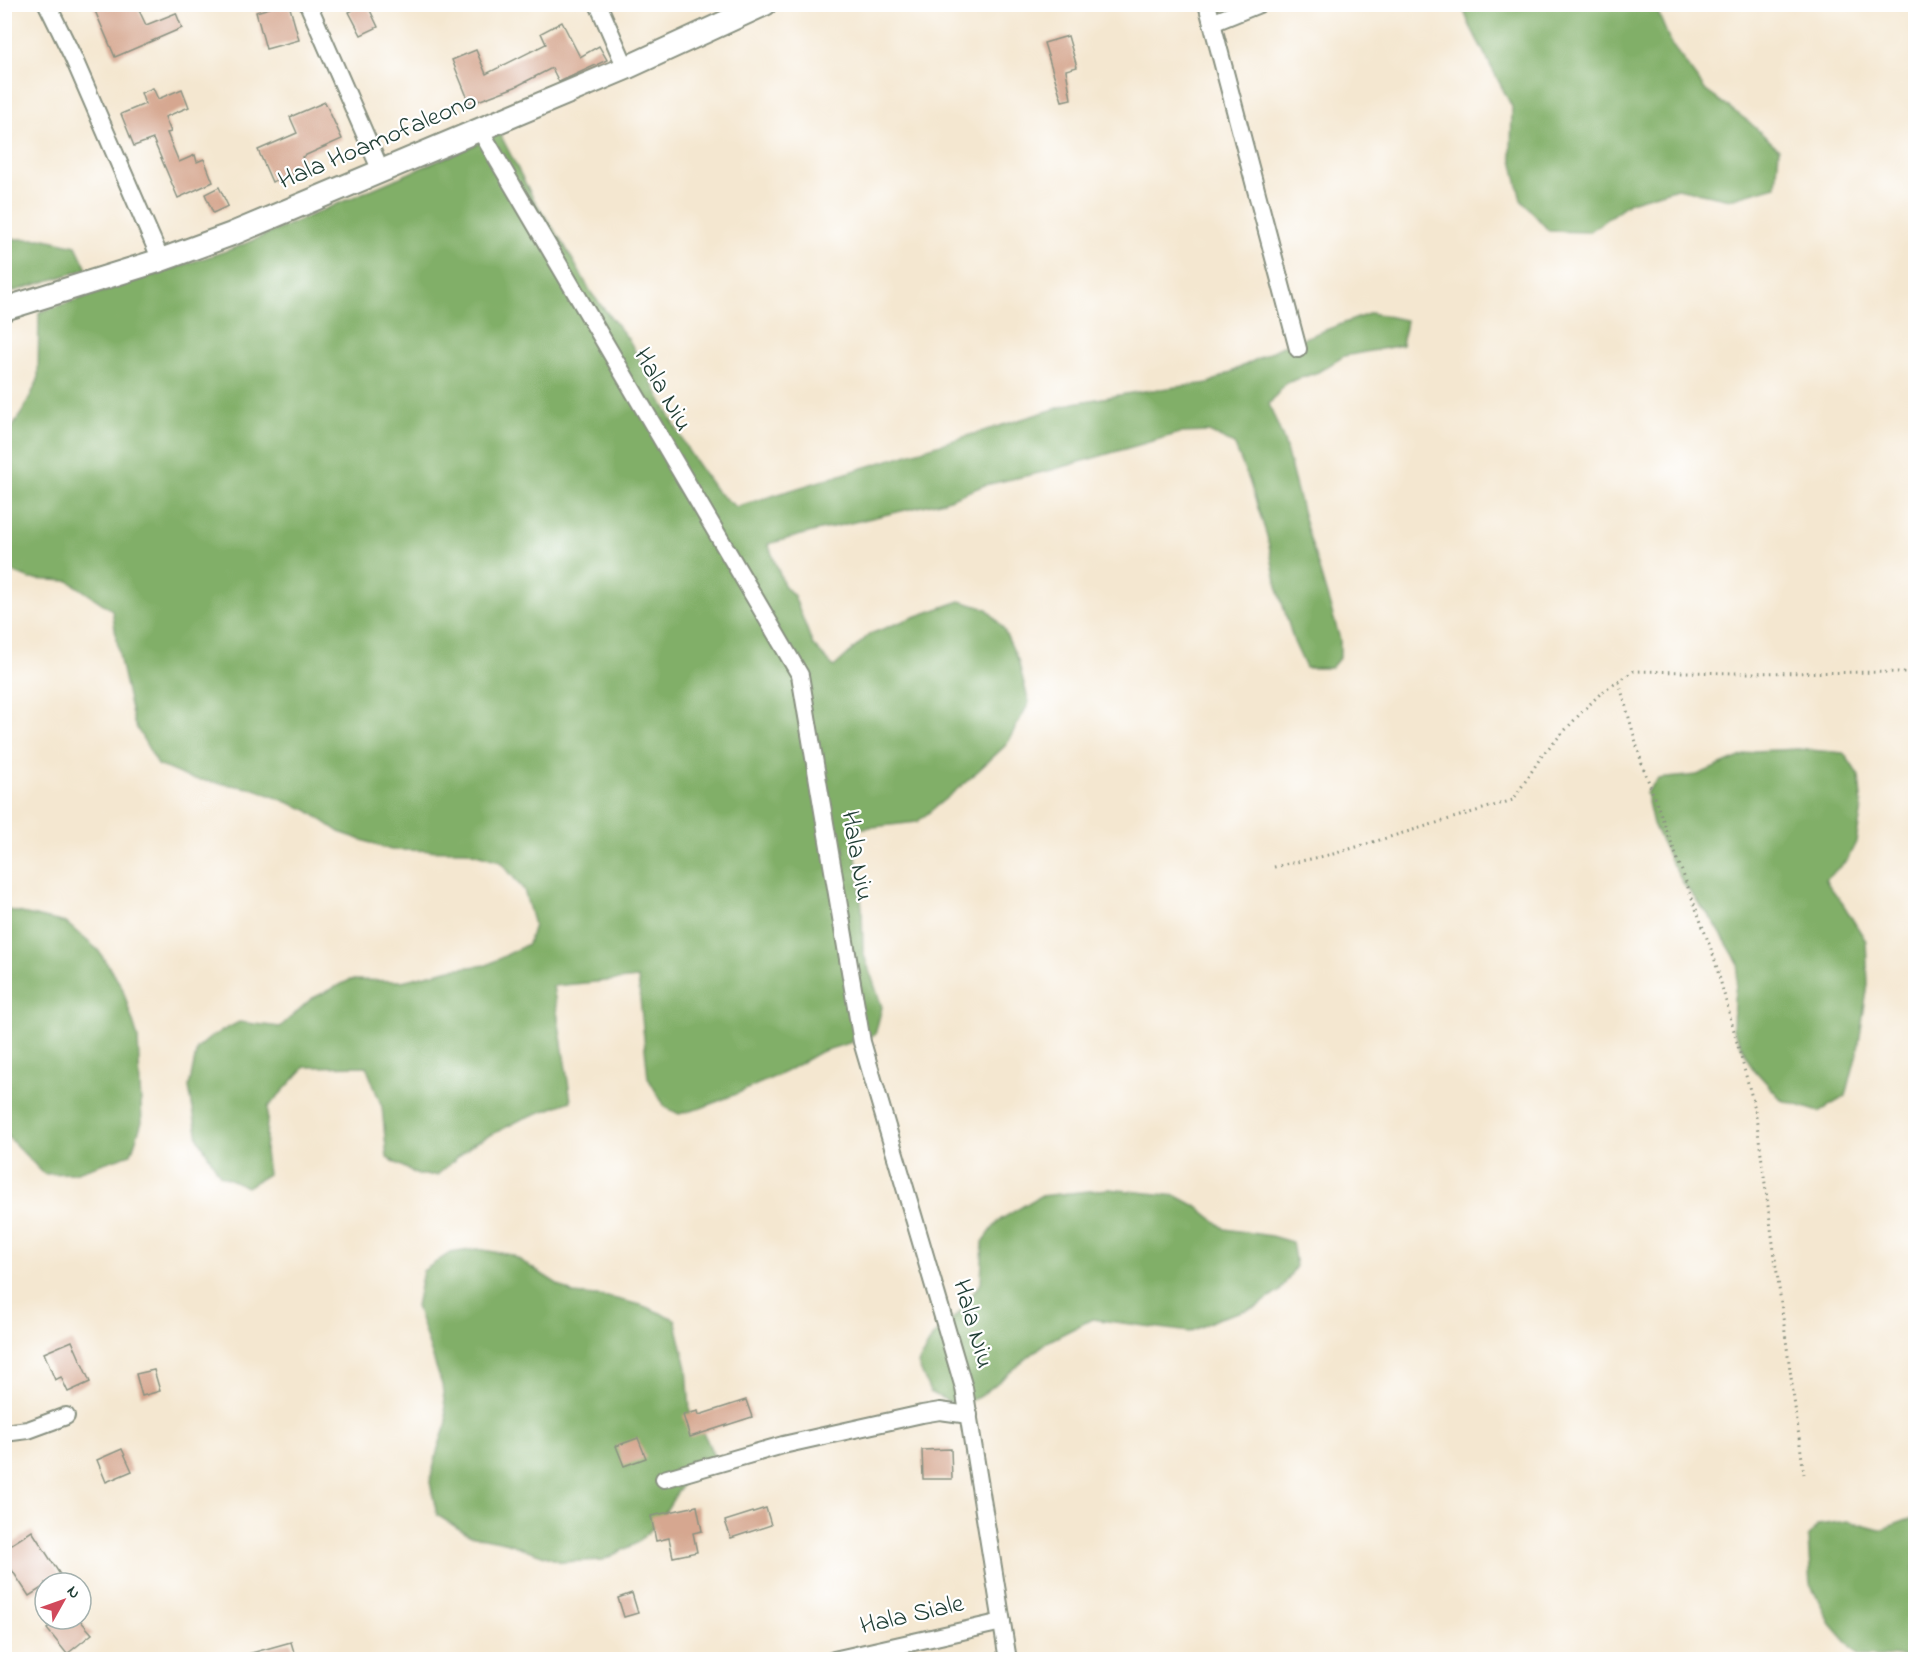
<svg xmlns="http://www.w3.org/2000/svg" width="1920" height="1664" viewBox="0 0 1920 1664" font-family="'Indie Flower',sans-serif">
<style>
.forest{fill:#81af68;stroke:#50764e;stroke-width:1.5}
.building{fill:#d6a790}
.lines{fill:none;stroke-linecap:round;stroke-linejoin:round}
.street-casing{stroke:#8a9282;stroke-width:20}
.secondary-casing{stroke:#8a9282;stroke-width:26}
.path{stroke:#8a9282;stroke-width:3;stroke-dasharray:1.5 4.5;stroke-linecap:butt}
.street{stroke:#fff;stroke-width:16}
.secondary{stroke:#fff;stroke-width:22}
.labels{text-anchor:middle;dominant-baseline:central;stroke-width:4.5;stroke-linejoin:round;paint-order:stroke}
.street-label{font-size:26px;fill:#1f3d34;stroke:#fff}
</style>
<rect width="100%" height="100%" fill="#fff"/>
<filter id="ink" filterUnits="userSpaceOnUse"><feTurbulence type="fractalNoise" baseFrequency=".0167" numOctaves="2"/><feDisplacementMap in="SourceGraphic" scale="12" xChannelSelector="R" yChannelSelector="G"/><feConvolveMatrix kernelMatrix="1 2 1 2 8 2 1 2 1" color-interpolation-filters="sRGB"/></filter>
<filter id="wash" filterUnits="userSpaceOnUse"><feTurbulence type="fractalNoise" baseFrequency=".008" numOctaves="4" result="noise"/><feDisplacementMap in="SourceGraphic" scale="24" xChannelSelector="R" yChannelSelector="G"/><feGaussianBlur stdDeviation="1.35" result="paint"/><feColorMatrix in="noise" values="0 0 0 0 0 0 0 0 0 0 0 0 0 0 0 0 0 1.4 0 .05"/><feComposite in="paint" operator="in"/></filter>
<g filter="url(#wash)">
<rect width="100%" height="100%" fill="#f4e7d0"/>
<g class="forest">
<path d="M1464,5h191l16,39 35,47 42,30 31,28 -3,37 -46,13 -53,-11 -47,14 -41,30 -40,-1 -28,-31 -10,-46 1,-47 -43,-83 -6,-16z"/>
<path d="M500,134l34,66 29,43 29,51 37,46 60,112 27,39 20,16 338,-104 63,-11 72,-9 74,-37 88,-33 35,7 -4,25 -58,11 -26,16 -32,11 -17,21 15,37 21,81 35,117v18l-9,11h-25l-12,-26 -17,-56 -10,-50 -18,-56 -15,-36 -25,-12 -29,1 -128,37 -67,15 -41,16 -128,30 -48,13 16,41 10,11 19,49 21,22 36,-33 41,-16 49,-17 27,8 16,19 15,32 11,43 -23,42 -40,37 -49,40 -62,7 1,27 6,52 1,44 19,55 -7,28 -55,17 -35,20 -49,22 -35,14 -22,6 -14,-7 -17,-29 -10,-100 -85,8 18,115 -49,18 -49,25 -36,31h-19l-31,-17 -5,-51 -16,-41 -61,1 -37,40 -3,45 3,22 -21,13 -27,-12 -22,-37 -9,-51 8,-38 15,-13 27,-14 41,5 31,-28 39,-19 52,1 49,-12 36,-4 41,-21 6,-19 -10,-35 -24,-29 -34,-10 -75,-1 -52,-18 -32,-22 -52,-21 -66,-11 -31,-13 -24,-42 -13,-58 -9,-55 -43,-29 -39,-2 -25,-10 -1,-128 20,-32 14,-29 1,-68 196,-64z"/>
<path d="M5,239h40l31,7 11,23 -82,25z"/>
<path d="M1798,749l46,4 15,23 3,32 -6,34 -9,18 -22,20 18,24 23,37 2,43 -10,65 -12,47 -27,16 -37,-12 -30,-33 -19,-38 1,-30 5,-35 -25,-42 -29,-36 -15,-26 -17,-36 -7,-31 12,-14 39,-4 57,-24z"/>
<path d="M4,909l62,14 32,27 24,37 16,51 2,49 2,35 -11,32 -57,19 -30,1 -39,-40z"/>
<path d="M1109,1189l68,7 22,12 26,21 46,7 21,6 4,24 -16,25 -24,16 -37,11 -29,14 -98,-13 -45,23 -66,54 -24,10 -27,-14 -12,-28 15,-28 27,-24 21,-30 2,-40 15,-21 42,-25z"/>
<path d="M477,1249l35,6 61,39 35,3 33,8 34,14 12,49 3,44 16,26 9,21 -32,24 -24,39 -22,21 -34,17 -41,2 -57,-20 -36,-7 -32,-20 -7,-33 8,-34 9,-26 -5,-37 -26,-79 7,-35 27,-18z"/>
<path d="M1915,1517v140l-56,-1 -28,-32 -20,-38 -3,-48 10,-13 29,-4 33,9z"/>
</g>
<g id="blocks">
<g class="building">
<path d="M92,4h44l10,21 30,-12 6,15 -67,29z"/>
<path d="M283,4h6l10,36 -33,9 -10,-37z"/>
<path d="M364,4h3l11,23 -17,8 -12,-23z"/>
<path d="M562,22l18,35 19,-11 8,14 -48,22 -7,-14 -37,19 -45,17 -18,-44 24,-10 10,24 60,-30 -5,-11z"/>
<path d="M1068,36l9,31 -11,3 5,29 -9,2 -18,-58z"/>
<path d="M153,88l5,11 24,-10 7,18 -24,10 6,15 -4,1 12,29 16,-7 2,7 7,-3 9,23 -35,16 -25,-59 -19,7 -13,-32 24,-10 -4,-11z"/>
<path d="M325,102l17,37 -40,18 4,10 -34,15 -14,-32 39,-17 -7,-16z"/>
<path d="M219,187l9,19 -15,7 -8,-19z"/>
<path d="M72,1341l18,41 -22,10 -7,-15 -6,3 -11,-27z"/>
<path d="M154,1370l6,21 -18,5 -6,-22z"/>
<path d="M746,1400l6,17 -62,20 -7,-22 15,-4 1,4z"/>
<path d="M638,1438l8,20 -22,8 -8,-20z"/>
<path d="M122,1449l10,22 -26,11 -9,-22z"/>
<path d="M951,1449l1,30h-29l-1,-29z"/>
<path d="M697,1506l5,25 -9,2 4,19 -24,5 -4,-19 -13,3 -5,-25z"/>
<path d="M766,1508l5,17 -40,13 -6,-17z"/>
<path d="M32,1531l29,45 -11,7h-5v3l-16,10 -25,-38v-9z"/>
<path d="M632,1593l6,20 -14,4 -6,-19z"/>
<path d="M60,1619h19l13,15 -25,20 -20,-25z"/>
<path d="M291,1642l5,17h-52v-4z"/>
</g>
</g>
</g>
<g filter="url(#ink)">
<use href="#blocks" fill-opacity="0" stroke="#8a9282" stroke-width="1.5"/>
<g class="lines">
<g class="street-casing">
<g id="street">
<path d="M47,4l26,53 88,203"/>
<path d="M308,4l73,167"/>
<path d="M598,4l28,64"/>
<path d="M1207,4l91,345"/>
<path d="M1212,23l47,-19"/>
<path d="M480,130l320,545 62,367 102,346 44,272"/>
<path d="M4,1433l24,-3 38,-14"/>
<path d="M664,1479l119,-34 139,-31 18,-3 29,4"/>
<path d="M834,1660l168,-38"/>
</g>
</g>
<g class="secondary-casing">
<path id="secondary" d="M4,309l157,-49 71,-26 394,-166 139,-64"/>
</g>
<g class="path">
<path d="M1619,682l23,82 72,193 41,152 49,365"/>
<path d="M1274,867l59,-13 180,-54 30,-46 37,-40 21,-21 33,-22 102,2 180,-1"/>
</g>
<use href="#street" class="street"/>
<use href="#secondary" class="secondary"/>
</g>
</g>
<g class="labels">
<g class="street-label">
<text transform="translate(378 142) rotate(-23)">Hala Hoamofaleono</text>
<text transform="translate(662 390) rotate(60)">Hala Niu</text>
<text transform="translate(856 856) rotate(80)">Hala Niu</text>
<text transform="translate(972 1324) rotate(74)">Hala Niu</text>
<text transform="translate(912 1616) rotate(-13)">Hala Siale</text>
</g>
</g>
<rect width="1920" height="1664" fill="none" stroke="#fff" stroke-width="24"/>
<g transform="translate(63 1601) rotate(50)"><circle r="28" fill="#ffffff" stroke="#a5b1ae" stroke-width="1.5"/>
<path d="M0-4.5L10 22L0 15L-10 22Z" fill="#d1495b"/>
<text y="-9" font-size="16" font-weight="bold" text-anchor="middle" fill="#1f3d34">N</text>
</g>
</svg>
